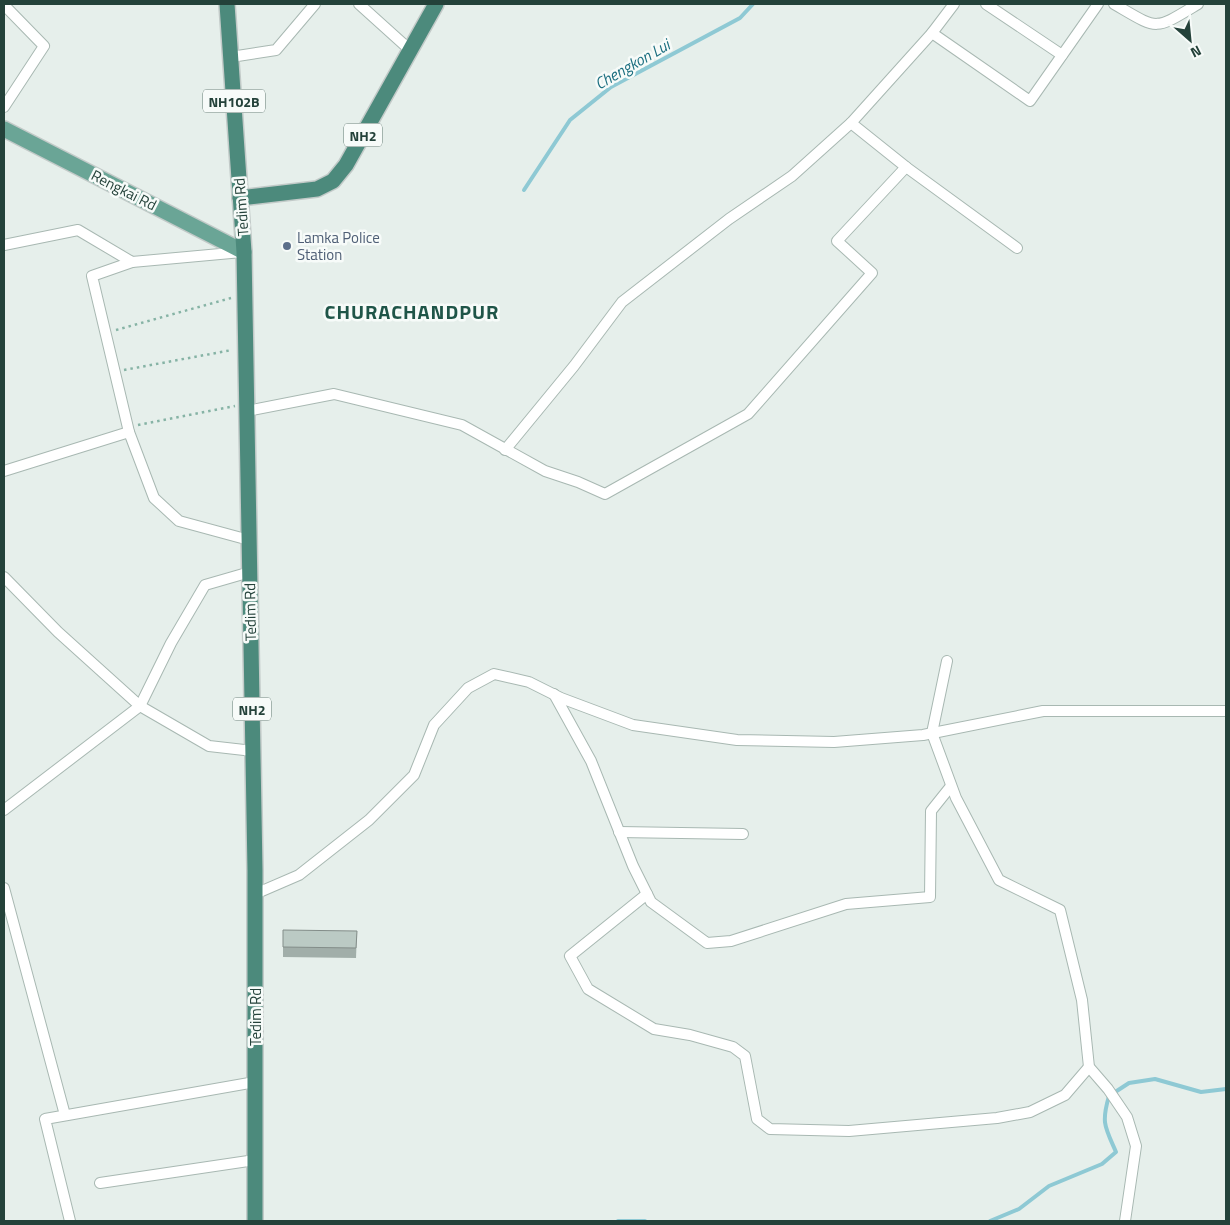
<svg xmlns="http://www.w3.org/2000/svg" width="1230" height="1225" viewBox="0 0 1230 1225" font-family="'Titillium Web',sans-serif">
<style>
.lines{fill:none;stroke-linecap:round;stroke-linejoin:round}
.stream{stroke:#8ec9d4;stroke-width:4}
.minor-casing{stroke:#a8b8b2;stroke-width:12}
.primary-casing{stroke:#c2cac8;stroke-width:18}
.trunk-casing{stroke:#c2cac8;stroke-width:18}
.path{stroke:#86b3a5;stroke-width:2.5;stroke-dasharray:2.5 4;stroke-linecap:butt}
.minor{stroke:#fff;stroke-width:10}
.primary{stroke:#6aa596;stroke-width:15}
.trunk{stroke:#4c8a7c;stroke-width:15}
.wall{fill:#a1aea9}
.building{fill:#bbcac4;stroke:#838d89}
.service-dot{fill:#5c6f8a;stroke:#f7fbf9;stroke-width:2}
.labels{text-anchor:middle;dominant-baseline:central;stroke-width:5;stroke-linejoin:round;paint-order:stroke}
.shield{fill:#f7fbf9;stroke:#637a73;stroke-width:1}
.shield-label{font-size:14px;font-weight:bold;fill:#24423a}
.street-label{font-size:15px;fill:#24423a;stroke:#f7fbf9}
.service-label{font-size:15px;fill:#4e5e75;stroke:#f7fbf9;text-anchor:start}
.water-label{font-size:16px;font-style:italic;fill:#1c6f80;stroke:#f7fbf9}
.district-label{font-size:20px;font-weight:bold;letter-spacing:1px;fill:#1f5548;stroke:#f7fbf9}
</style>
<rect width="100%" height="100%" fill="#e6efeb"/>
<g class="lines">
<g class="stream">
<path d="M524,190l46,-70 41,-33 129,-69 13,-14"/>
<path d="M618,1221h27"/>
<path d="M990,1221l29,-12 30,-23 53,-22 14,-12c-11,-25 -15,-29 -7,-56l20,-13 26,-4 46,13 25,-3"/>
</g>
<g class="minor-casing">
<g id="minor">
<path d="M359,4l51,46"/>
<path d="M986,4l76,51"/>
<path d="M1114,4c45,26 39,27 84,0"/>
<path d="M4,5l40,41 -40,61"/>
<path d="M932,33l98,68 68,-97"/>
<path d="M231,57l45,-7 39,-46"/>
<path d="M851,123l55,44 111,81"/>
<path d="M4,245l74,-15 54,32 110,-10"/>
<path d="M132,262l-40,14 37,156 25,66 25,23 70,19"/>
<path d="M247,411l87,-17 128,31 83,46 33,11 27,12 143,-80 124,-141 -35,-32 69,-74"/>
<path d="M505,450l69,-84 48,-64 107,-83 63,-43 59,-53 81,-90 22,-29"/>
<path d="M4,471l125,-39"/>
<path d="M4,577l54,55 82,74 69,40 44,5"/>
<path d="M947,661l-15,72 24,65 43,82 61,30 22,90 7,67 19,22 19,28 9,29 -11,75"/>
<path d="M554,694l37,67 42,105 18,36 56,41 24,-2 115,-37 84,-7 1,-86 20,-25"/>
<path d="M4,810l136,-104 31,-63 34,-58 45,-13"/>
<path d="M619,832l124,2"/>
<path d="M4,888l61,227"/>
<path d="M255,894l44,-19 70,-55 45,-45 20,-50 34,-37 26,-14 35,8 32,16 72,27 104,15 97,2 89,-7 120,-24h183"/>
<path d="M647,894l-77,62 18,33 66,40 36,6 43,12 12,9 12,63 13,10 79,2 148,-13 33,-6 35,-17 24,-28"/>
<path d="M100,1183l155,-23"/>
<path d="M70,1221l-25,-102 210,-37"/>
</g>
</g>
<g class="primary-casing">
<path id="primary" d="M4,129l240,123"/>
</g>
<g class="trunk-casing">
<g id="trunk">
<path d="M227,4l17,248 11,618v351"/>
<path d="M240,198l77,-9 16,-8 13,-16 90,-161"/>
</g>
</g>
<g class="path">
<path d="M116,330l115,-32"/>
<path d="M124,370l108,-20"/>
<path d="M138,425l97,-19"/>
</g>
<use href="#minor" class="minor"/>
<use href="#primary" class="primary"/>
<use href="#trunk" class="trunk"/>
</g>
<path class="wall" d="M357,931l-1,27 -73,-1v-10z"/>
<path class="building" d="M283,930l74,1 -1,17 -73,-1z"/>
<circle class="service-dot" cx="287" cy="246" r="5"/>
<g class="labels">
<g class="shield">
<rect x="203" y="89.5" width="62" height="23" rx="4"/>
<rect x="344" y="123.5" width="38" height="23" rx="4"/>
<rect x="233" y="697.5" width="38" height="23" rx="4"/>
</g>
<g class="shield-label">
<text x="234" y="101">NH102B</text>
<text x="363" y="135">NH2</text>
<text x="252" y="709">NH2</text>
</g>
<g class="street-label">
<text transform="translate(124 190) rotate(27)">Rengkai Rd</text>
<text transform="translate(241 207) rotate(-94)">Tedim Rd</text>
<text transform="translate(250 612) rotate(-91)">Tedim Rd</text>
<text transform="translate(255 1017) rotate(-90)">Tedim Rd</text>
</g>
<g class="service-label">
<text x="297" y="237">Lamka Police<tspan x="297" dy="17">Station</tspan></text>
</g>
<g class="water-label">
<text transform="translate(632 64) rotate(-30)">Chengkon Lui</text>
</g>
<g class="district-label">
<text x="412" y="311">CHURACHANDPUR</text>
</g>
</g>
<rect width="1230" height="1225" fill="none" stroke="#24423a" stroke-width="10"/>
<g transform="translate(1190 40) rotate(153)" stroke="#f7fbf9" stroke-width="4" paint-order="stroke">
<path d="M0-4L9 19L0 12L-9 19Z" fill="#24423a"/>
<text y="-8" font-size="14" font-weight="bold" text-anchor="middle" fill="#24423a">N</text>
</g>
</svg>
